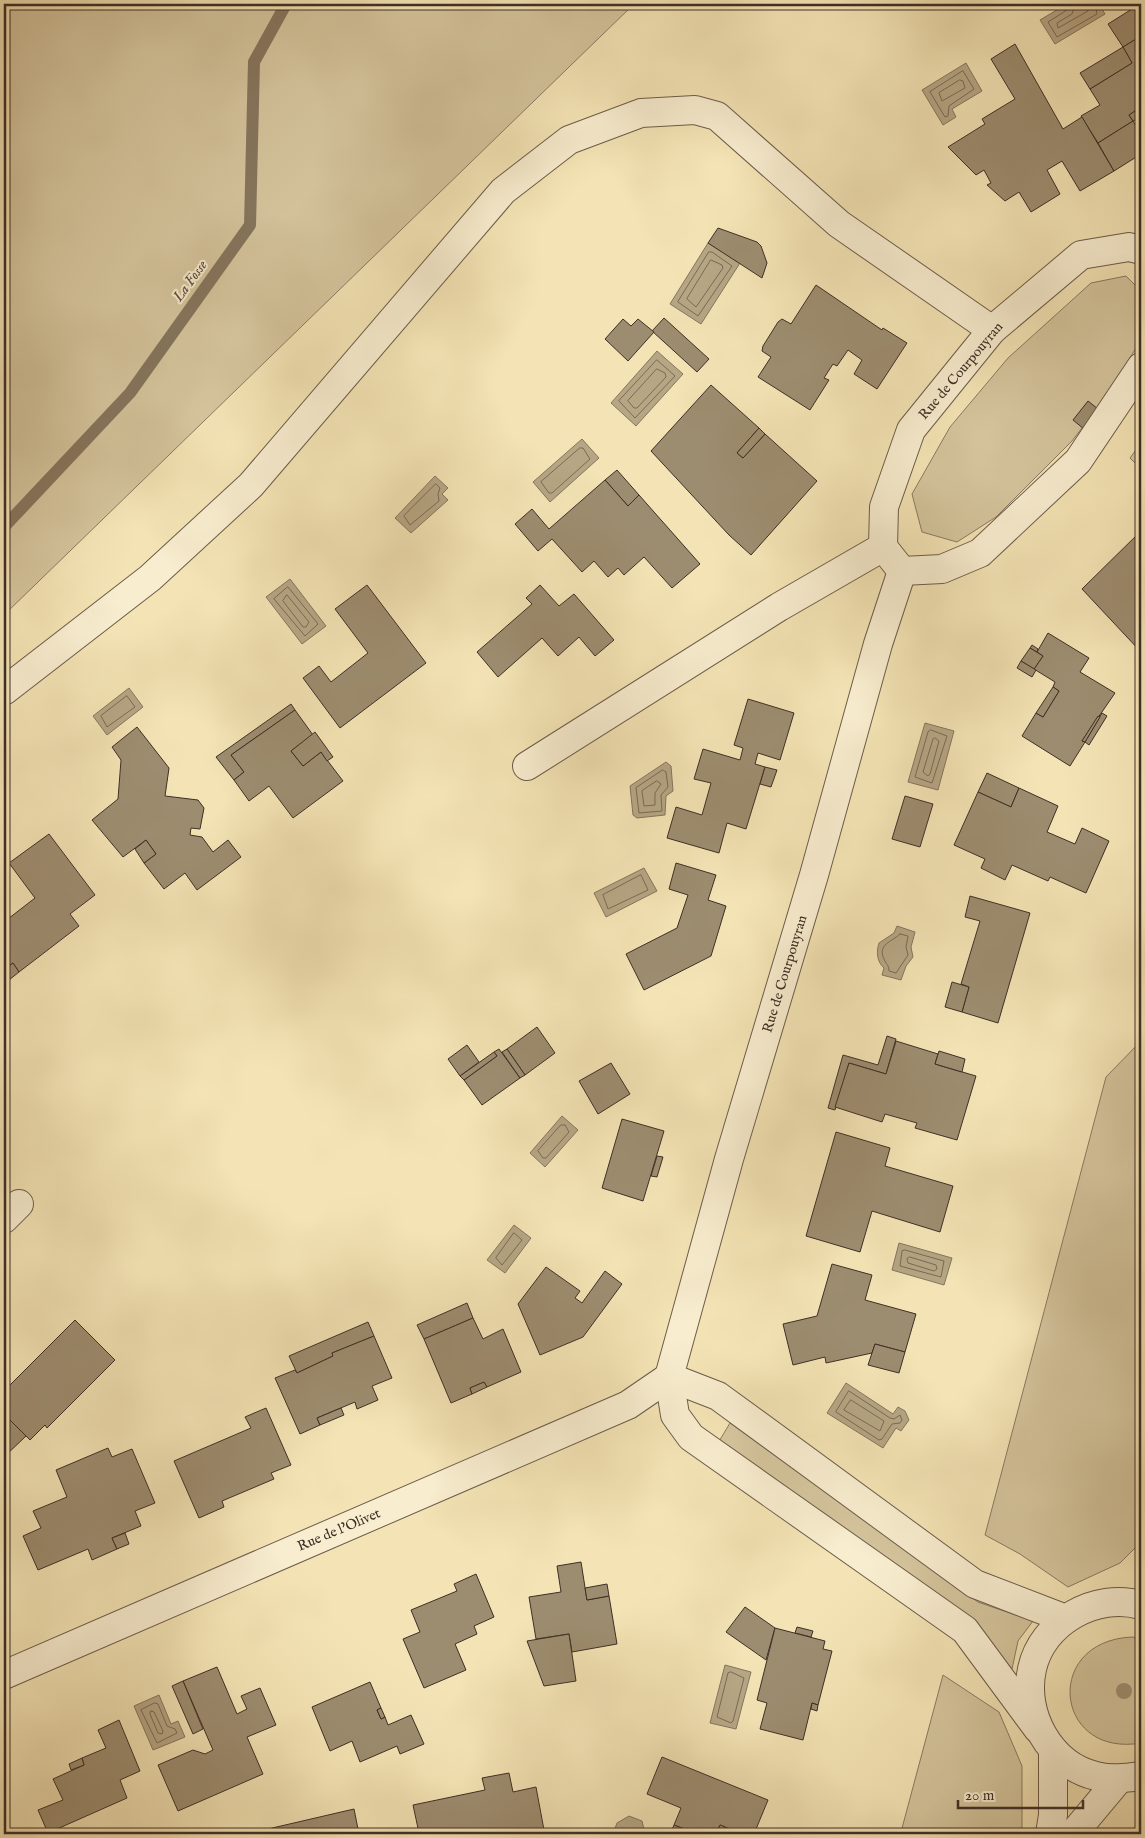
<svg xmlns="http://www.w3.org/2000/svg" width="1145" height="1838" viewBox="0 0 1145 1838" font-family="'IM FELL English',serif">
<style>
.green{fill:#d5c59d;stroke:#8a7a62}
.water{fill:#b6a684;stroke:#86765e}
.lines{fill:none;stroke-linecap:round;stroke-linejoin:round}
.shore{stroke:#7a6a55;stroke-width:1}
.stream{stroke:#86765e;stroke-width:12}
.building{fill:#9d8d70;stroke:#3e2f26}
.minor-casing{stroke:#6c5c4a;stroke-width:30}
.minor{stroke:#f8edcf;stroke-width:28}
.tree{fill:#a09174}
.labels{text-anchor:middle;dominant-baseline:central;stroke-width:4;stroke-linejoin:round;paint-order:stroke}
.street-label{font-size:14px;fill:#3e2f26;stroke:#f8edcf}
.water-label{font-size:15px;font-style:italic;fill:#5c4d3e;stroke:#f8edcf}
</style>
<rect width="100%" height="100%" fill="#f4e4b5"/>
<filter id="stains"><feTurbulence type="fractalNoise" baseFrequency=".004" numOctaves="4"/><feColorMatrix values="0 0 0 0 .2 0 0 0 0 .09 0 0 0 0 .02 0 0 0 .5 -.17"/></filter>
<radialGradient id="worn" r=".72"><stop offset=".6" stop-color="#630" stop-opacity="0"/><stop offset="1" stop-color="#630" stop-opacity=".3"/></radialGradient>
<g class="green">
<path d="M4,4h630l-630,611z"/>
<path d="M1126,276l15,15v49l-34,55 -35,46 -76,76 -39,25 -35,-10 -10,-38 38,-67 58,-69 83,-75z"/>
<path d="M1141,443v26l-11,-11z"/>
<path d="M1141,1041v501l-21,21 -52,24 -48,-33 -35,-19 121,-458z"/>
<path d="M730,1423l248,179 55,19 -15,20 -6,28 -44,-50 -250,-176z"/>
<path d="M1133,1637l8,3v103c-87,15 -99,-103 -8,-106z"/>
<path d="M943,1675l56,37 23,54v68h-116l-5,-2z"/>
</g>
<g class="water">
<path d="M1067,4h32l6,10 -50,30 -15,-24z"/>
<path d="M966,63l16,28 -30,18 4,8 -13,8 -21,-35z"/>
<path d="M708,243l32,20 -39,61 -31,-20z"/>
<path d="M657,351l26,23 -47,52 -25,-23z"/>
<path d="M582,439l17,19 -49,44 -17,-20z"/>
<path d="M435,476l13,12 -6,6 6,6 -37,33 -16,-15z"/>
<path d="M290,579l36,47 -24,18 -36,-47z"/>
<path d="M129,688l14,19 -36,28 -14,-19z"/>
<path d="M925,723l29,8 -16,59 -30,-8z"/>
<path d="M666,762l5,4 2,25 -7,5 -1,19 -28,3 -4,-3 -3,-29z"/>
<path d="M644,868l13,23 -51,26 -12,-24z"/>
<path d="M897,926l18,6 -4,15 2,10 -7,9 -5,14 -19,-5 2,-7c-7,-6 -8,-16 -5,-25l15,-10z"/>
<path d="M562,1116l16,14 -33,37 -15,-14z"/>
<path d="M514,1225l17,13 -26,35 -18,-13z"/>
<path d="M899,1243l53,15 -8,27 -52,-15z"/>
<path d="M846,1383l47,31 5,-7 7,4 4,9 -8,11 -5,-3 -13,20 -56,-35z"/>
<path d="M725,1665l26,7 -15,57 -26,-6z"/>
<path d="M159,1695l12,29 7,-3 7,16 -32,13 -19,-44z"/>
<path d="M629,1816l13,5 3,13h-32l4,-11z"/>
</g>
<g class="lines">
<g class="shore">
<path d="M1069,4l-2,6 -19,12 9,15 40,-23 -2,-10"/>
<path d="M1075,4l-3,10 -15,9 1,5 30,-17 1,-7"/>
<path d="M963,71l11,18 -25,17 -1,10 -3,1 -15,-25z"/>
<path d="M960,80l3,1 2,7 -23,13 -3,-8z"/>
<path d="M709,252h3l20,14 -34,50 -20,-14z"/>
<path d="M711,260l11,5 1,3 -27,39 -9,-8z"/>
<path d="M657,360l18,16 -40,42 -16,-17z"/>
<path d="M657,369l8,4 1,4 -29,31h-3l-6,-7z"/>
<path d="M580,448h3l7,11 -38,34h-3l-8,-11z"/>
<path d="M436,484l4,4 -2,6 1,7 -29,24 -6,-9z"/>
<path d="M288,587l30,37 -13,12 -31,-37z"/>
<path d="M287,595l22,27 -3,5h-3l-20,-26z"/>
<path d="M127,696l8,11 -28,20 -6,-11z"/>
<path d="M931,730l16,6 -15,47 -17,-6 13,-45z"/>
<path d="M935,738l4,3 -9,33 -2,2 -5,-4 10,-33z"/>
<path d="M663,770l3,2 2,15 -7,8 1,16 -23,2 -3,-25z"/>
<path d="M657,781l4,3 -6,9v12l-11,1 -2,-15z"/>
<path d="M641,875l7,15 -40,19 -5,-14z"/>
<path d="M900,934l8,2 -2,11 2,8 -12,18 -7,-2c0,-6 -3,-7 -5,-12 -7,-15 8,-17 16,-25z"/>
<path d="M561,1125h4l4,7 -23,26h-3l-5,-7z"/>
<path d="M514,1233l8,7 -20,25 -6,-7z"/>
<path d="M905,1250l39,11 -3,16 -41,-11 2,-15z"/>
<path d="M910,1257l26,8 1,4 -3,2 -26,-8 -1,-4z"/>
<path d="M849,1391l41,27 4,1 6,-4 2,5 -2,3 -8,1 -10,15 -3,1 -43,-28z"/>
<path d="M851,1400l33,21 -4,10 -36,-21z"/>
<path d="M731,1672l13,6 -11,43 -2,2 -14,-6 11,-44z"/>
<path d="M155,1703l3,1 9,22 8,3 2,4 -20,10 -16,-33z"/>
<path d="M151,1711l3,1 9,19 -1,3 -4,-1 -8,-19z"/>
</g>
<path class="stream" d="M4,527l126,-134 120,-168 4,-163 32,-58"/>
</g>
<g class="building">
<path d="M1140,4l1,32 -18,11 -15,-23z"/>
<path d="M1141,36v71l-12,8 4,6 -35,22 -17,-27 19,-11 -10,-16 42,-26 -9,-16z"/>
<path d="M1015,44l48,85 19,-12 32,54 -34,20 -18,-30 -15,9 13,24 -29,18 -12,-20 -14,9 -18,-16 4,-2 -7,-13 -8,5 -28,-28 37,-23 -3,-5 33,-20 -24,-40z"/>
<path d="M1123,47l9,16 -42,26 -10,-16z"/>
<path d="M1141,107v10l-8,4 -4,-6z"/>
<path d="M1133,121l8,14v19l-27,17 -16,-28z"/>
<path d="M718,228l39,14 4,4 6,17 -5,15 -54,-35z"/>
<path d="M816,285l66,45 1,-2 24,15 -30,46 -23,-15 8,-14 -14,-10 -11,16 -4,-2 -9,14 5,2 -19,30 -52,-33 13,-20 -9,-6 1,-5 15,-24 4,-3 9,5z"/>
<path d="M664,318l45,41 -12,13 -45,-41z"/>
<path d="M623,319l8,7 7,-7 16,13 -26,29 -23,-22z"/>
<path d="M711,385l48,43 -22,25 6,5 22,-24 52,47 -66,74 -22,-20 -78,-84z"/>
<path d="M1088,401l10,8 -14,20 -11,-9z"/>
<path d="M759,428l6,6 -22,24 -6,-5z"/>
<path d="M617,470l22,25 -11,11 -23,-26z"/>
<path d="M605,480l23,26 11,-11 61,69 -28,24 -28,-31 -20,18 -6,-7 -10,9 -14,-16 -12,11 -30,-33 -14,12 -23,-27 17,-15 17,20z"/>
<path d="M1141,531v121l-59,-63z"/>
<path d="M367,585l59,78 -86,65 -37,-50 16,-12 12,16 37,-29 -33,-44z"/>
<path d="M540,585l19,21 15,-12 40,46 -19,16 -16,-19 -21,19 -16,-18 -44,39 -21,-25 55,-48 -6,-6z"/>
<path d="M1048,633l41,25 -9,14 35,21 -33,48 3,1 -15,24 -48,-30 14,-23 7,4 16,-26 -6,-4 2,-5 -21,-13 9,-13 -6,-4z"/>
<path d="M1032,645l6,4 -1,3 -7,-4z"/>
<path d="M1030,648l13,8 -9,13 -13,-8z"/>
<path d="M1021,661l15,9 -4,7 -15,-9z"/>
<path d="M1053,687l6,4 -16,26 -7,-4z"/>
<path d="M748,699l46,14 -14,47 -22,-7 -3,11 10,3 -19,62 -19,-6 -8,30 -52,-15 9,-31 26,8 9,-32 -17,-4 9,-30 37,11 3,-12 -9,-3z"/>
<path d="M291,704l4,6 -64,45 13,17 -10,8 -18,-23z"/>
<path d="M295,710l18,25 -22,16 12,15 18,-14 22,29 -50,37 -24,-32 -20,15 -15,-21 10,-8 -13,-17z"/>
<path d="M1102,713l5,3 -18,29 -4,-3z"/>
<path d="M1098,716l2,1 -15,25 -3,-1z"/>
<path d="M137,727l32,41 -4,28 33,4 6,8 -4,21 -9,-1 -1,7 12,2 11,15 15,-12 13,17 -44,33 -12,-17 -21,16 -20,-26 12,-9 -10,-14 -23,17 -31,-37 26,-21 3,-39 -9,-13z"/>
<path d="M315,732l18,25 -6,4 -6,-9 -18,14 -12,-15z"/>
<path d="M765,767l12,3 -6,17 -11,-3z"/>
<path d="M987,773l32,15 -8,19 -33,-15z"/>
<path d="M1019,788l39,18 -11,26 28,12 7,-16 27,13 -23,52 -36,-16 -2,4 -36,-16 -7,15 -24,-12 4,-9 -31,-14 24,-53 33,15z"/>
<path d="M905,796l28,8 -13,43 -28,-8z"/>
<path d="M49,834l46,61 -25,19 9,12 -60,46 -6,-9 -9,7v-48l31,-24 -26,-35z"/>
<path d="M146,840l10,14 -12,9 -9,-14z"/>
<path d="M676,863l40,12 -8,25 18,6 -15,50 -67,34 -18,-36 51,-26 11,-33 -19,-6z"/>
<path d="M970,896l60,17 -32,110 -36,-11 7,-25 -8,-3 19,-63 -15,-4z"/>
<path d="M13,963l6,9 -15,12v-14z"/>
<path d="M952,982l17,5 -7,25 -17,-5z"/>
<path d="M537,1027l18,26 -30,22 -18,-26z"/>
<path d="M887,1036l9,3 -10,35 -37,-11 -14,47 -7,-2 15,-53 35,10z"/>
<path d="M896,1041l42,13 -3,10 41,12 -19,64 -42,-12 2,-5 -32,-9 -3,8 -47,-15 14,-44 37,11z"/>
<path d="M467,1045l12,17 -19,14 -12,-17z"/>
<path d="M499,1049l21,29 -38,27 -18,-25 33,-24 -3,-4z"/>
<path d="M507,1049l18,26 -5,3 -18,-26z"/>
<path d="M939,1051l26,8 -3,13 -27,-8z"/>
<path d="M494,1052l3,4 -33,24 -4,-4z"/>
<path d="M611,1063l19,31 -32,20 -19,-33z"/>
<path d="M622,1119l42,12 -21,70 -41,-13z"/>
<path d="M836,1132l54,16 -5,18 68,20 -13,46 -68,-21 -12,41 -54,-16z"/>
<path d="M657,1156l6,1 -6,20 -6,-1z"/>
<path d="M832,1264l40,11 -7,25 51,14 -11,38 -30,-8 -3,9 -46,10 -1,-6 -32,8 -10,-41 34,-8z"/>
<path d="M546,1267l34,24 -5,7 7,5 23,-32 17,13 -39,53 -43,18 -22,-51z"/>
<path d="M467,1303l6,15 -49,21 -7,-14z"/>
<path d="M473,1318l10,21 20,-10 18,43 -34,15 -3,-5 -14,6 2,6 -21,9 -27,-64z"/>
<path d="M75,1320l40,40 -68,68 -2,-3 -15,15 -26,-26v-29l3,3z"/>
<path d="M368,1322l6,14 -42,17 1,3 -36,17 -8,-17z"/>
<path d="M374,1336l18,42 -20,8 6,14 -21,9 -2,-7 -38,16 3,7 -20,9 -25,-56 20,-8 2,3 36,-17 -1,-3z"/>
<path d="M875,1344l30,8 -6,21 -31,-8z"/>
<path d="M484,1382l3,5 -15,7 -2,-6z"/>
<path d="M266,1408l25,57 -20,8 3,6 -52,22 2,6 -25,11 -25,-57 77,-33 -6,-11z"/>
<path d="M341,1408l3,7 -24,10 -3,-7z"/>
<path d="M4,1414l22,22 -22,21z"/>
<path d="M108,1448l4,9 20,-8 23,54 -20,8 6,15 -29,12 5,11 -25,11 -4,-11 -50,21 -15,-34 18,-8 -8,-17 34,-14 -11,-27z"/>
<path d="M125,1533l4,11 -12,5 -5,-11z"/>
<path d="M581,1562l6,38 22,-4 8,48 -45,8 -3,-18 -33,5 -7,-42 32,-5 -4,-26z"/>
<path d="M476,1574l18,43 -20,9 3,8 -22,10 11,26 -42,18 -21,-49 17,-7 -9,-22 46,-19 -3,-7z"/>
<path d="M607,1584l2,12 -22,4 -2,-12z"/>
<path d="M745,1607l30,21 -9,32 -40,-28z"/>
<path d="M797,1627l16,4 -2,6 -16,-4z"/>
<path d="M775,1628l50,13 -2,8 9,2 -14,54 -6,-2 -9,37 -43,-11 7,-26 -10,-3z"/>
<path d="M569,1634l7,47 -32,5 -17,-45z"/>
<path d="M217,1667l20,47 10,-5 -6,-13 19,-8 16,37 -29,12 16,37 -85,37 -20,-46 35,-15 12,4 8,-4 -30,-69z"/>
<path d="M183,1681l20,48 -10,5 -21,-48z"/>
<path d="M370,1682l11,26 -4,2 4,9 4,-2 3,8 23,-10 13,29 -24,10 -3,-8 -37,16 -8,-21 -22,10 -18,-44z"/>
<path d="M812,1703l6,2 -1,6 -6,-2z"/>
<path d="M381,1708l4,9 -4,2 -4,-9z"/>
<path d="M119,1720l21,51 -20,9 7,18 -79,35 -10,-23 25,-10 -10,-21 31,-14 -2,-7 24,-10 -8,-18z"/>
<path d="M662,1757l106,43 -14,34h-11l-23,-9 -4,9h-25l1,-2 -18,-7 7,-17 -34,-14z"/>
<path d="M82,1758l2,7 -13,5 -2,-6z"/>
<path d="M509,1773l4,19 23,-5 8,43 -24,4 -101,-1 -6,-28 72,-15 -3,-12z"/>
<path d="M354,1809l5,25h-90l-1,-5z"/>
<path d="M674,1825l18,7 -1,2h-21z"/>
<path d="M720,1825l5,2 -2,7h-7z"/>
</g>
<g class="lines">
<g class="minor-casing">
<g id="minor">
<path d="M1141,250l-12,-3 -48,8 -89,75 -81,100 -27,77 -1,40 19,24 40,-2 38,-16 98,-92 63,-94"/>
<path d="M902,571l-24,73 -64,231 -85,284 -60,218 6,38 16,22 274,193 73,99"/>
<path d="M4,691l146,-113 101,-93 252,-294 66,-51 72,-27 54,-3 22,6 122,108 153,106"/>
<path d="M527,766l252,-159 104,-60"/>
<path d="M4,1219l15,-15"/>
<path d="M669,1377l49,19 257,188 91,35"/>
<path d="M1141,1605c-45,-13 -99,17 -109,64 -10,45 18,96 64,107 16,4 30,2 45,0"/>
<path d="M4,1675l624,-270 41,-28"/>
<path d="M1050,1834l3,-19v-65"/>
<path d="M1073,1834l46,-55"/>
</g>
</g>
<use href="#minor" class="minor"/>
</g>
<circle class="tree" cx="1124" cy="1691" r="8"/>
<g class="labels">
<g class="street-label">
<text transform="translate(961 371) rotate(-50)">Rue de Courpouyran</text>
<text transform="translate(785 974) rotate(-73)">Rue de Courpouyran</text>
<text transform="translate(339 1530) rotate(-23)">Rue de l'Olivet</text>
</g>
<g class="water-label">
<text transform="translate(190 281) rotate(-54)">La Fosse</text>
</g>
</g>
<rect width="1145" height="1838" fill="none" stroke="#f4e4b5" stroke-width="20"/>
<rect x="5" y="5" width="1135" height="1828" fill="none" stroke="#3e2f26" stroke-width="2.5"/>
<rect x="10" y="10" width="1125" height="1818" fill="none" stroke="#3e2f26"/>
<path d="M958 1800v8h125v-8" fill="none" stroke="#3e2f26" stroke-width="2.5"/>
<text x="965" y="1800" font-size="15" fill="#3e2f26" stroke="#f8edcf" stroke-width="4" paint-order="stroke">20 m</text>
<rect width="100%" height="100%" filter="url(#stains)"/>
<rect width="100%" height="100%" fill="url(#worn)"/>
</svg>
